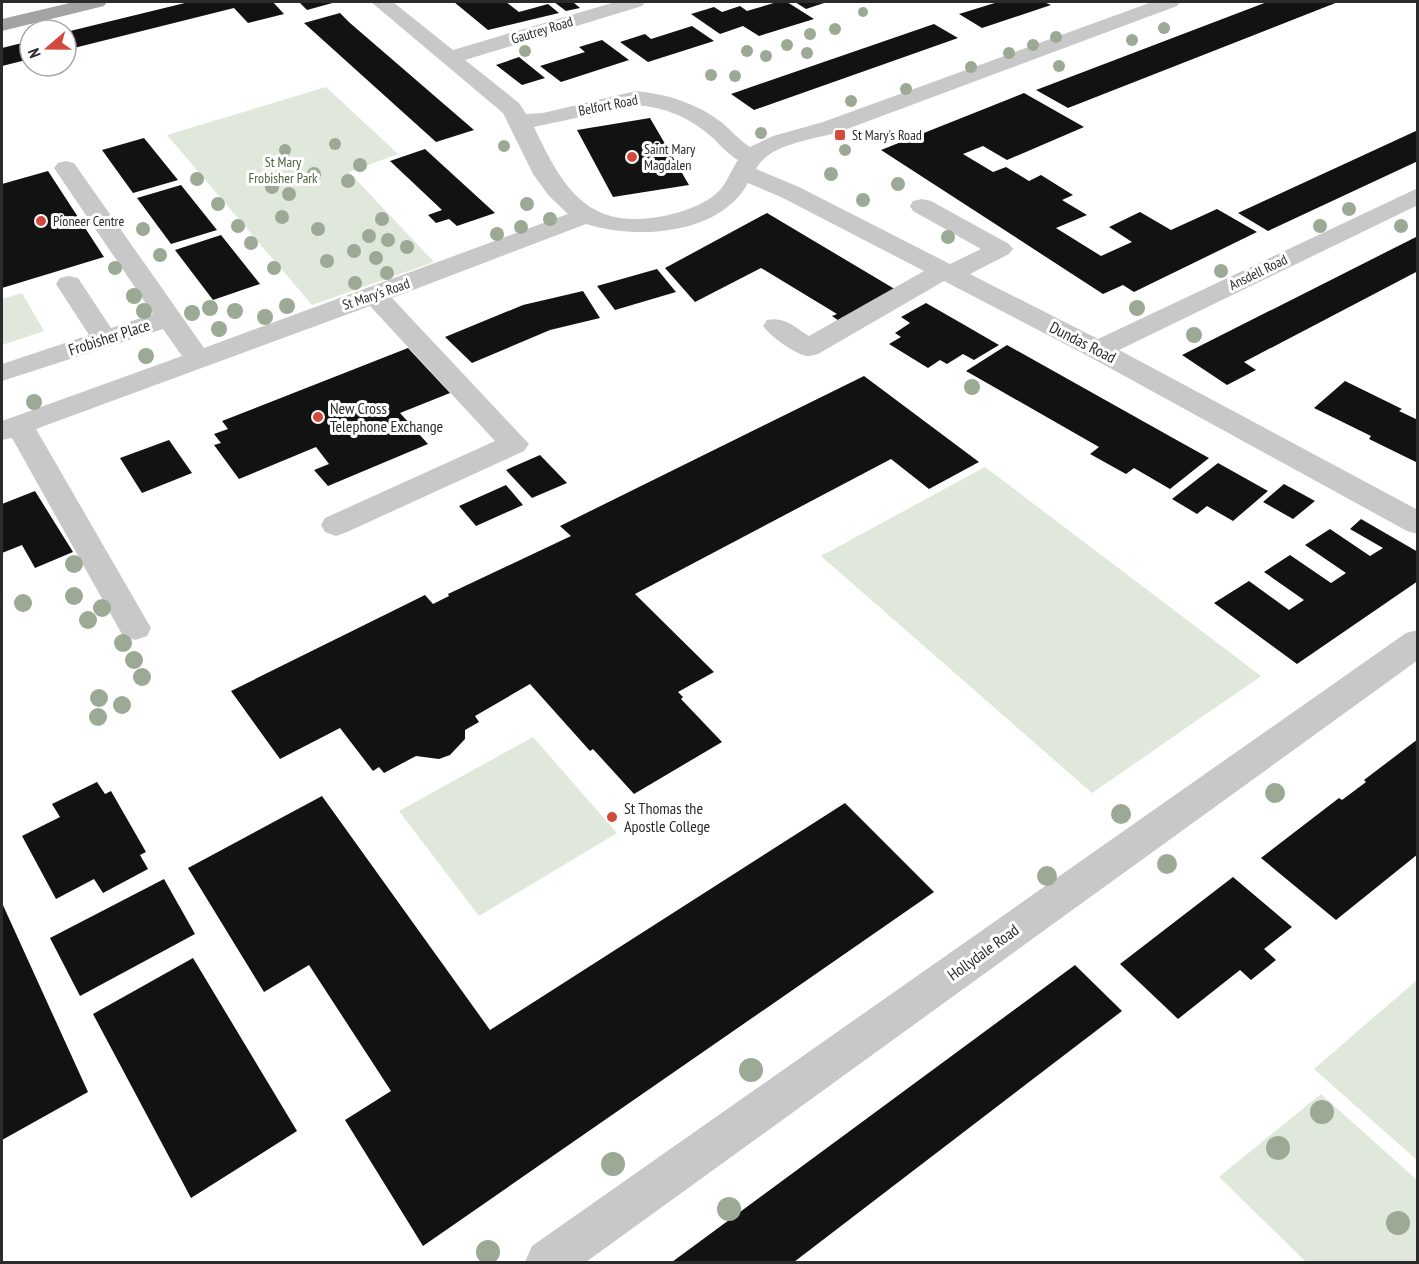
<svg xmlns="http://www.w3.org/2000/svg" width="1419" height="1264" viewBox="0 0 1419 1264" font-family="'PT Sans Narrow',sans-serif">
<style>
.green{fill:#dfe8da}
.building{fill:#121212}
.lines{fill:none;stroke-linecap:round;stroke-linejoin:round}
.minor{fill:#c8c8c8;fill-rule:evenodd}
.major{fill:#a3a3a3;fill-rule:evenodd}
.tree{fill:#9ba995}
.poi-dot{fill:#d34a3d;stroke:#fff;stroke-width:2}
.labels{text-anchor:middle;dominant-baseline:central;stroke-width:6;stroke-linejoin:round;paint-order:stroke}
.far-street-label{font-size:14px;fill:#2b2b2b;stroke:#fff}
.far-poi-label{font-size:14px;fill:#2b2b2b;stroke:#fff;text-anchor:start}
.far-park-label{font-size:14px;fill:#49623e;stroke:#fff}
.street-label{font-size:16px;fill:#2b2b2b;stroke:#fff}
.poi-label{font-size:16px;fill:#2b2b2b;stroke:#fff;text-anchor:start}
</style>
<rect width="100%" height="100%" fill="#fff"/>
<g class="green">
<path d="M326,87l72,67 -49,18 85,90 -122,43 -145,-170z"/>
<path d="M22,293l22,38 -42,14v-46z"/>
<path d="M985,467l276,209 -169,117 -271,-237z"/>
<path d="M533,737l84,96 -138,83 -80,-105z"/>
<path d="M1417,980v180l-103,-91z"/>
<path d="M1321,1094l96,86v82h-111l-87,-85z"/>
</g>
<g class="building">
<path d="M189,2h84l11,12 -36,9 -14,-15 -168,42v-18z"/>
<path d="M299,2h37l-29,8z"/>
<path d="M454,2h52l13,10 29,-8 11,9 -71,17z"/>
<path d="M554,2h19l7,6 -14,3z"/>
<path d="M777,2h10l27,17 -55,17 -16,-10 -23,8 -29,-20 23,-7 8,5 18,-6 7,5z"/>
<path d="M795,2h32l-21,7z"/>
<path d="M998,2h46l7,3 -69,23 -23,-14z"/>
<path d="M1267,2h71l-270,106 -32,-18z"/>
<path d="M340,13l10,10 124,107 -38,12 -132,-119z"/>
<path d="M934,24l24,14 -204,72 -23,-16z"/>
<path d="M692,26l22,15 -66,21 -28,-20 25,-8 6,5z"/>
<path d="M602,40l27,20 -68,22 -21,-16 45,-14 -6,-5z"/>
<path d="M30,41v18l-28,7v-18z"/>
<path d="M519,57l26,21 -23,7 -26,-20z"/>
<path d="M1024,93l60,34 -77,33 -24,-14 -20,8 30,18 13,-5 23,14 12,-6 32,20 -11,5 25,15 -31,13 45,28 31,-14 -23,-15 31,-15 31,18 46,-21 40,23 -123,60 -11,-7 -20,9 -222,-144z"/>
<path d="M650,118l39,67 -76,12 -36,-67z"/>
<path d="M1418,130v31l-150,70 -30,-18z"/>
<path d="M144,138l34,42 -45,13 -31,-43z"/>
<path d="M425,149l70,64 -38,13 -8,-7 -13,4 -8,-8 14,-5 -52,-49z"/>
<path d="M48,171l56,86 -102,31v-104z"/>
<path d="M181,185l36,45 -46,14 -34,-46z"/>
<path d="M767,213l131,78 -56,32 -10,-7 5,-2 -76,-46 -66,34 -30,-34z"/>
<path d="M221,235l39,49 -47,16 -38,-50z"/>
<path d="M1418,236v35l-174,91 12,8 -29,15 -45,-30z"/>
<path d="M657,269l19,23 -61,18 -18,-24z"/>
<path d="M583,291l17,27 -50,12 -78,33 -27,-26 78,-32z"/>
<path d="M926,303l35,20 38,22 -25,15 -11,-6 -16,10 -7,-4 -12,8 -39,-24 12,-7 -6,-4 15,-10 -9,-6z"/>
<path d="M1007,345l166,93 36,20 -39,31 -36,-21 -8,6 -36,-20 9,-7 -133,-76z"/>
<path d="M408,348l42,45 -50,20 28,31 -100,42 -14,-16 15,-6 -13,-17 -77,32 -25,-34 7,-2 -7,-9 14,-5 -6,-8z"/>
<path d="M864,376l115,86 -50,27 -38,-30 -256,135 79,78 -36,20 5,5 -2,2 41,43 -88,52 -41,-45 -3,2 -60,-67 -55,32 4,6 -14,8v9l-15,16 -11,4 -23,-3 -32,17 -5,-6 -6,4 -33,-43 -60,31 -49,-68 194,-96 8,9 16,-8 -1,-2 123,-58 -11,-10z"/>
<path d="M1345,381l57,28 -3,2 19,9v43l-49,-24 2,-3 -57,-28z"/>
<path d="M169,440l23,33 -50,20 -22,-35z"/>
<path d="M540,455l27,28 -35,15 -26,-28z"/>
<path d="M1218,463l50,28 -35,30 -26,-15 -10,8 -25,-15z"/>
<path d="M1284,484l31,17 -22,18 -30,-17z"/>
<path d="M506,485l17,20 -47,21 -17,-20z"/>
<path d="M35,491l38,61 -38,16 -13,-23 -20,8v-49z"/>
<path d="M1361,519l57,33v29l-121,83 -83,-61 35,-22 40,29 15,-10 -40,-28 26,-17 41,28 15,-10 -41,-28 25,-16 40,27 13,-8 -33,-19z"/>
<path d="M1418,739v115l-82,66 -75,-62 78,-60 3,2 24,-18 -2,-2z"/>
<path d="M97,782l8,12 6,-3 35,61 -6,3 8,14 -45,24 -9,-14 -38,20 -34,-63 38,-19 -8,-13z"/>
<path d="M322,796l168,234 355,-227 89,89 -511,354 -78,-126 46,-29 -82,-126 -45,27 -76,-124z"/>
<path d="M1233,877l59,50 -28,22 12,11 -25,20 -11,-10 -62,49 -58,-55z"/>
<path d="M164,879l31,55 -115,62 -30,-58z"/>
<path d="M2,903l86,189 -86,48z"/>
<path d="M193,958l104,173 -106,67 -98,-184z"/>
<path d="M1075,965l47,46 -328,251h-122z"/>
</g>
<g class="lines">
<g class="minor">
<path d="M371,2h22l60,48 162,-48h30l-3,4 -177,54 54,43 7,11 17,-1 93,-22c31,3 60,12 85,31 10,8 18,18 29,25l23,-11 50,-14 329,-120h28l-3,4 -338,126c-26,8 -69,11 -83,37l43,18 151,77 31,-15 -68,-38 -3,-5 3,-5 9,-2 9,2 78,43 4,5 -4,5 -39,20 128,65 320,-151v17l-299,145 299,160v24l-11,-3 -319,-175 -144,-75 -126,73c-4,1 -7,2 -10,2 -11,0 -39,-21 -45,-30l4,-6c17,-4 28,7 42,16l115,-65 -143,-74 -33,-14c-28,52 -111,57 -162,41l-194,74 137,146 -5,7 -177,81 -11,4 -11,-4 -4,-7 4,-7 170,-77 -125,-135 -334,123 115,199 -4,8 -12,4 -12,-4 -111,-198 -10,2v-19l180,-65 -19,-27 -161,52v-17l87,-29 -33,-51 4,-6 9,-2 9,2 33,50 42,-14 -99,-146 4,-5 8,-2 8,2 130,185 364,-134 -19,-18 -16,-22 -30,-61zM636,105c29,2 55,13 77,33 8,8 15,16 25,22 -7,10 -11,23 -19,31 -14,14 -37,21 -55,25 -77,15 -101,-28 -130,-89z"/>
<path d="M1418,630v30l-832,602h-61l7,-16 874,-613z"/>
</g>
<path class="major" d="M74,2h33l-3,4 -102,25v-12z"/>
</g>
<g class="tree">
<circle cx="863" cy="12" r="5"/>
<circle cx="1164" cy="28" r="6"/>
<circle cx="835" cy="29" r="6"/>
<circle cx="810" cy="34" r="6"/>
<circle cx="1056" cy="37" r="6"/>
<circle cx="1132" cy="40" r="6"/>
<circle cx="787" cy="45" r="6"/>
<circle cx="1033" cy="45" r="6"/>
<circle cx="525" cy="51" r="6"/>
<circle cx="747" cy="51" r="6"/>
<circle cx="807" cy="53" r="6"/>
<circle cx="1009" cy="53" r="6"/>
<circle cx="766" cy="56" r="6"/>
<circle cx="1059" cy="66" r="6"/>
<circle cx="971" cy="67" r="6"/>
<circle cx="711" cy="75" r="6"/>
<circle cx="735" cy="76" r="6"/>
<circle cx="906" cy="89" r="6"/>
<circle cx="851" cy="101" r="6"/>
<circle cx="761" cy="133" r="6"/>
<circle cx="335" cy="144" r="6"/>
<circle cx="504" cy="146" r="6"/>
<circle cx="285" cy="150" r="6"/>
<circle cx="845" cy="150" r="6"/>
<circle cx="360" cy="165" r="7"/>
<circle cx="314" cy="174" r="7"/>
<circle cx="831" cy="174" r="7"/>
<circle cx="197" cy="179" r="7"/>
<circle cx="348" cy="181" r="7"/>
<circle cx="898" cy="184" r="7"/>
<circle cx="272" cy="187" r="7"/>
<circle cx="289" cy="194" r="7"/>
<circle cx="863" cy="200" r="7"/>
<circle cx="218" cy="204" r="7"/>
<circle cx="527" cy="204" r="7"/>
<circle cx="1349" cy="209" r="7"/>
<circle cx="282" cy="217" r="7"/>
<circle cx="382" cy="219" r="7"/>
<circle cx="550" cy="219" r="7"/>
<circle cx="238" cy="226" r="7"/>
<circle cx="1320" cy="226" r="7"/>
<circle cx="1401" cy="226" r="7"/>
<circle cx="521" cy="227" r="7"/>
<circle cx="143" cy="229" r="7"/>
<circle cx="318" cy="229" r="7"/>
<circle cx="497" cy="234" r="7"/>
<circle cx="369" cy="236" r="7"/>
<circle cx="948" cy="237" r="7"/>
<circle cx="388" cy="240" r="7"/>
<circle cx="251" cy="243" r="7"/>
<circle cx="407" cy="247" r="7"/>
<circle cx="354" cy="251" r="7"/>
<circle cx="160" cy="255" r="7"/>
<circle cx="376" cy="258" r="7"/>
<circle cx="327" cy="261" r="7"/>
<circle cx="115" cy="268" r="7"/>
<circle cx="274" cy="268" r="7"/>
<circle cx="1221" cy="271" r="7"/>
<circle cx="387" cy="273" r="7"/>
<circle cx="355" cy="283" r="7"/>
<circle cx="134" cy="296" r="8"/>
<circle cx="287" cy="306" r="8"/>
<circle cx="210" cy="308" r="8"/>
<circle cx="1137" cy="308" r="8"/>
<circle cx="144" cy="311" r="8"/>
<circle cx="235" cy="311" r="8"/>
<circle cx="192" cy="313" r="8"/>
<circle cx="265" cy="317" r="8"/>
<circle cx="219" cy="329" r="8"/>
<circle cx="1194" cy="335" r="8"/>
<circle cx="146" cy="356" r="8"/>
<circle cx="972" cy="387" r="8"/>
<circle cx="34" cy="402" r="8"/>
<circle cx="74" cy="564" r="9"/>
<circle cx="74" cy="596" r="9"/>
<circle cx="23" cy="603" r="9"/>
<circle cx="102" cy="608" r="9"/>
<circle cx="88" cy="620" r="9"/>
<circle cx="123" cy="643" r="9"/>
<circle cx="134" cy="660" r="9"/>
<circle cx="142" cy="677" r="9"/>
<circle cx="99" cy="698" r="9"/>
<circle cx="122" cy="705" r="9"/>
<circle cx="98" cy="717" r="9"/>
<circle cx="1275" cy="793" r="10"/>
<circle cx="1121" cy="814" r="10"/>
<circle cx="1167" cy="864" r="10"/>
<circle cx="1047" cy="876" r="10"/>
<circle cx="751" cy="1070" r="12"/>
<circle cx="1322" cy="1112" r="12"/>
<circle cx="1278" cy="1148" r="12"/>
<circle cx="613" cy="1164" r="12"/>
<circle cx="729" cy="1209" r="12"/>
<circle cx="1398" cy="1223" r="12"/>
<circle cx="488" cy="1252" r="12"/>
</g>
<g class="poi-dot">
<rect x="834" y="129" width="12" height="12" rx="3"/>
<circle cx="632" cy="157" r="6"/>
<circle cx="41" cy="221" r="6"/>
<circle cx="318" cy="417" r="6"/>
<circle cx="612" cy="817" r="6"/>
</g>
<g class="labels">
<g class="far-street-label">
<text transform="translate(542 30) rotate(-17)">Gautrey Road</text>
<text transform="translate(608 105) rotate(-11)">Belfort Road</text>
<text transform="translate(1258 272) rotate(-26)">Ansdell Road</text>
<text transform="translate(376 294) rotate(-19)">St Mary's Road</text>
</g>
<g class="far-poi-label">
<text x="852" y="135">St Mary's Road</text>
<text x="644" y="149">Saint Mary<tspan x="644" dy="16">Magdalen</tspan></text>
<text x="53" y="221">Pioneer Centre</text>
</g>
<g class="far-park-label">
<text x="283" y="162">St Mary<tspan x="283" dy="16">Frobisher Park</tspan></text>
</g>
<g class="street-label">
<text transform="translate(109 337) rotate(-18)">Frobisher Place</text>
<text transform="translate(1083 342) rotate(27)">Dundas Road</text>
<text transform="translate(983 952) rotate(-36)">Hollydale Road</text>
</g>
<g class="poi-label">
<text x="330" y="408">New Cross<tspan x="330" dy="18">Telephone Exchange</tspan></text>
<text x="624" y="808">St Thomas the<tspan x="624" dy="18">Apostle College</tspan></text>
</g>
</g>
<rect width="1419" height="1264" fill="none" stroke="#2b2b2b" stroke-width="6"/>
<g transform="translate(48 48) rotate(250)"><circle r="28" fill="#ffffff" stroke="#aaaaaa" stroke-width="1.5"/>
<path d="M0-4.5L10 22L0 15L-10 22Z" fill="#d34a3d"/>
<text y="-9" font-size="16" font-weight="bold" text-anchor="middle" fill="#2b2b2b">N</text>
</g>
</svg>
